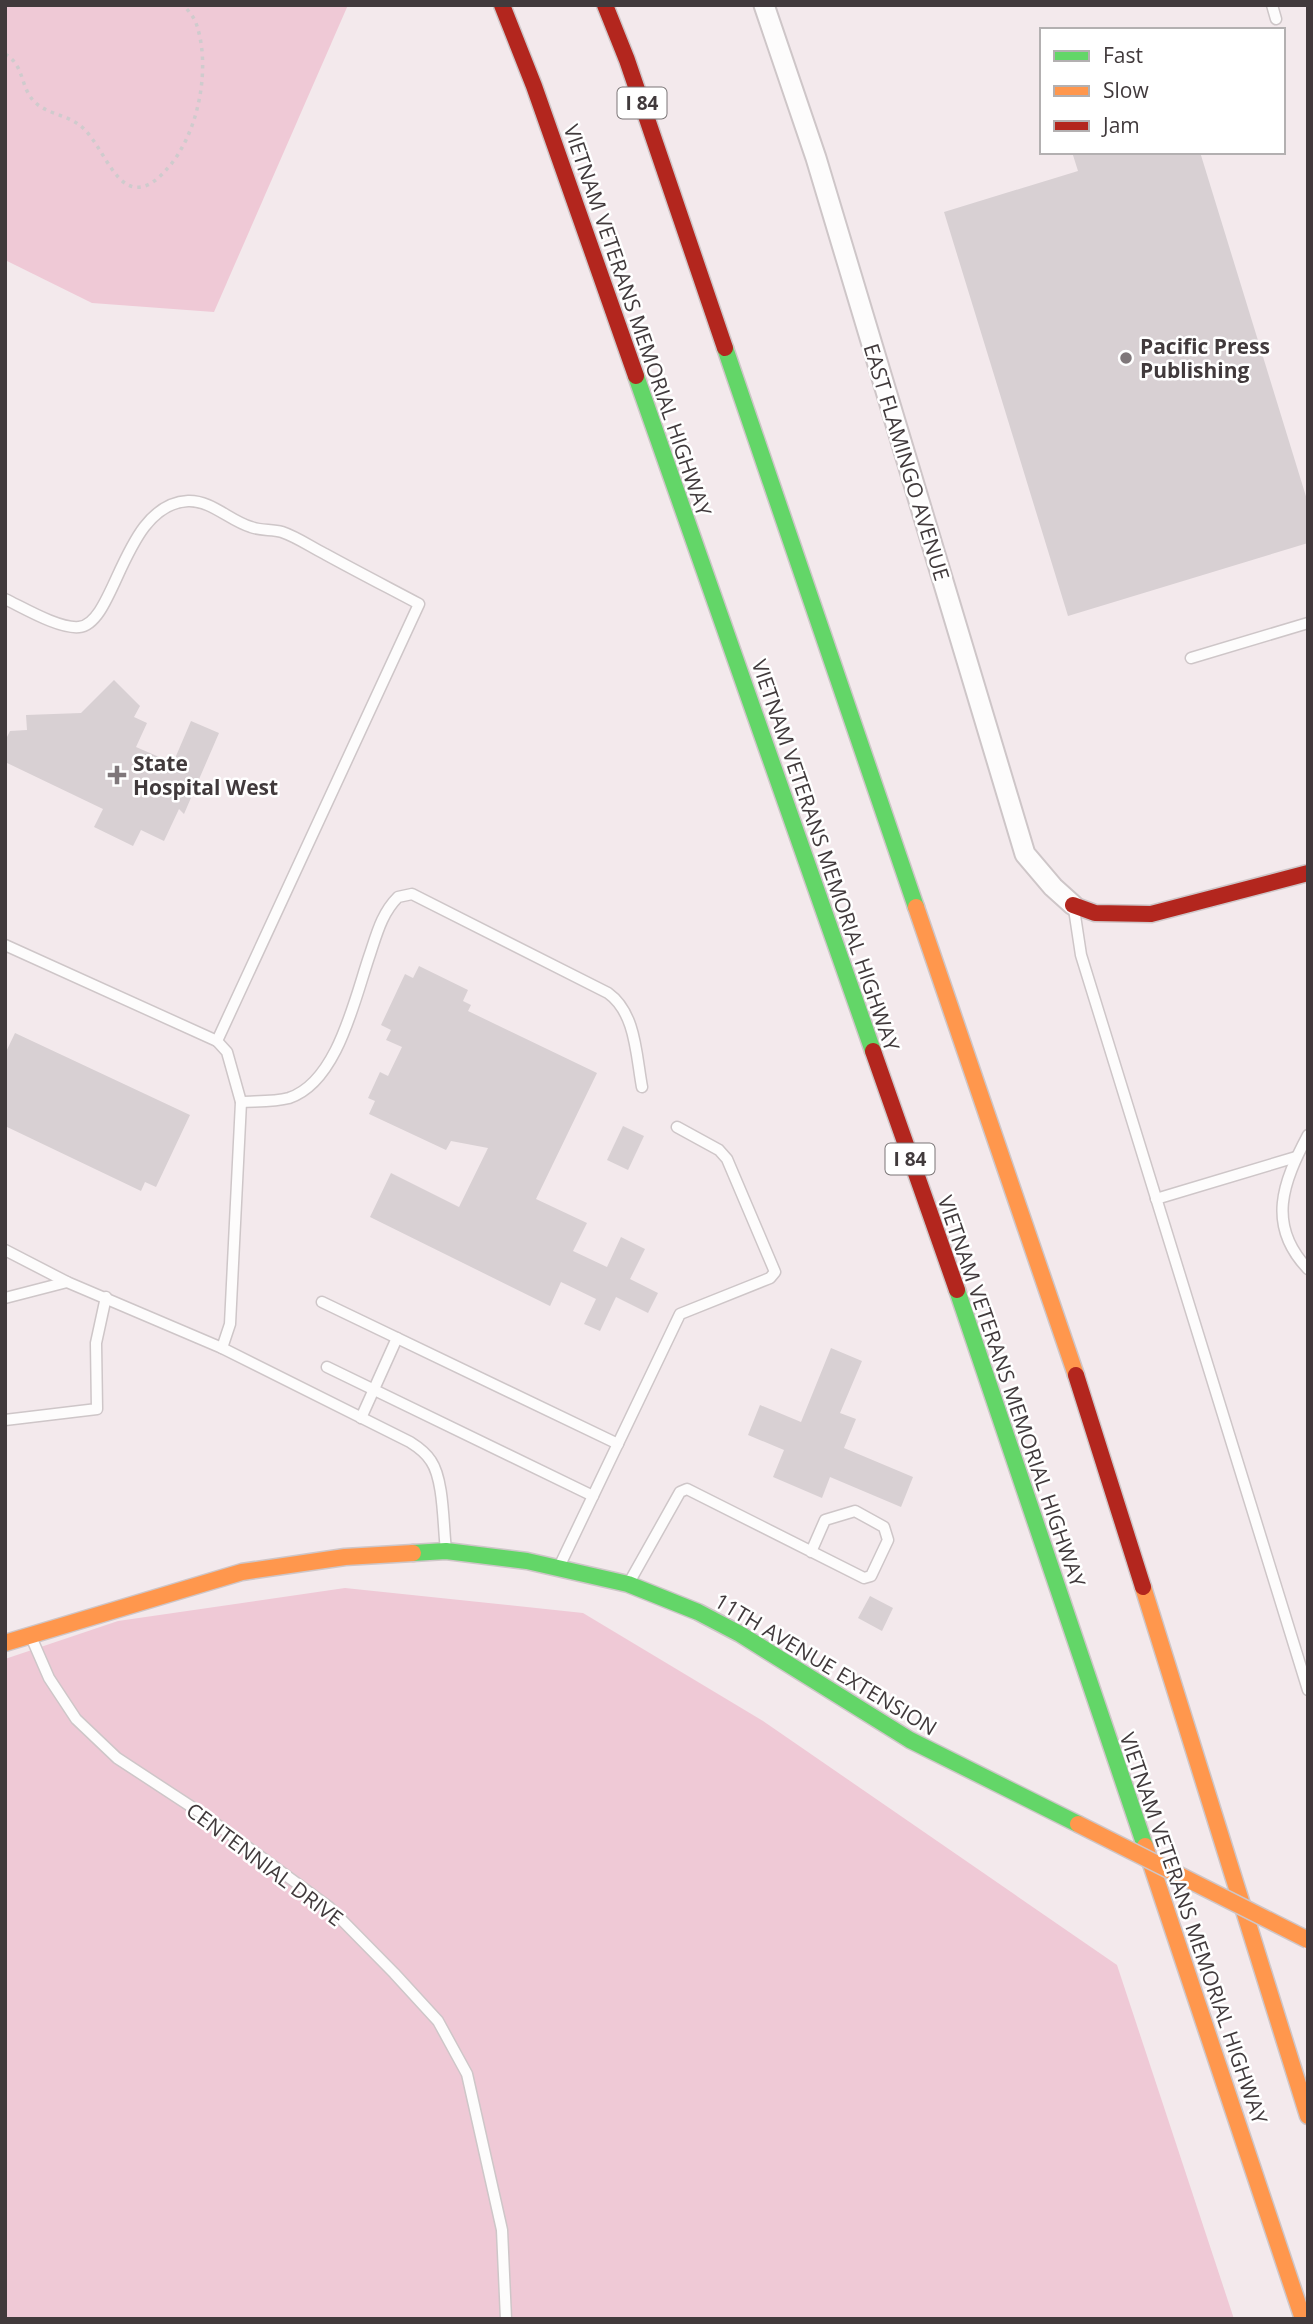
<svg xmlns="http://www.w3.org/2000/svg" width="1313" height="2324" viewBox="0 0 1313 2324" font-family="'Open Sans',sans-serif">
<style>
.green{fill:#efc9d6}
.building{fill:#d8d0d3}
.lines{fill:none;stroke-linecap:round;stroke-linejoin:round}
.lane-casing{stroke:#cec6c8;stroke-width:13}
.street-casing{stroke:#cec6c8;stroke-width:23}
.fast-casing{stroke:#cec6c8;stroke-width:19}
.slow-casing{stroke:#cec6c8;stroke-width:19}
.jam-casing{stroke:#cec6c8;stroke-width:19}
.path{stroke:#cfcbcd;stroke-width:3.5;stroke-dasharray:3.5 5;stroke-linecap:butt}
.lane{stroke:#fdfcfc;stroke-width:10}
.street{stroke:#fdfcfc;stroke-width:19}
.fast{stroke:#63d668;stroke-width:16}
.slow{stroke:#ff974d;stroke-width:16}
.jam{stroke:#b3261e;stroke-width:16}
.slow-bridge-casing{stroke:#cec6c8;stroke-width:19;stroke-linecap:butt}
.slow-bridge{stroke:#ff974d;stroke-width:16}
.poi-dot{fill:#7f777a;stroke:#fff;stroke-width:2.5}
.labels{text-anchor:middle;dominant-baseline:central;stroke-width:5;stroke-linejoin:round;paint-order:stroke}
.shield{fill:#fff;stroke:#7a7576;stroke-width:2}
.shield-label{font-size:19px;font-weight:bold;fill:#413a3c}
.street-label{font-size:21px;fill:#413a3c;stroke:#fff}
.poi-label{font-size:21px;font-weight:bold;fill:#413a3c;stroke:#fff;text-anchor:start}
</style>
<rect width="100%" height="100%" fill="#f3e9ec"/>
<g class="green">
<path d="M5,5h343l-134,307 -122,-9 -87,-43z"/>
<path d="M345,1588l238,25 180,108 354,244 117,354h-1229v-660l113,-38z"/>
</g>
<g class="building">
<path d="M1072,152h128l108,351v40l-240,73 -124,-404 134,-41z"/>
<path d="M114,680l26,26 -6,11 13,6 -11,24 37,16 18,-42 28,12 -35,81 -5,-5 -15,32 -23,-11 -8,16 -39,-19 9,-18 -98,-47v-21l5,-10 17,-1 -1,-15 55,-2z"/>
<path d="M419,966l49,24 -5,11 8,4 -3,6 129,62 -61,126 51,24 -14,28 34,16 14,-30 24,12 -15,30 28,14 -10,20 -32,-16 -16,34 -16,-7 12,-25 -35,-17 -11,24 -180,-89 21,-44 68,34 29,-59 -37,-7 -5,9 -77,-36 6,-13 -7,-3 12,-26 8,4 14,-29 -16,-7 5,-10 -10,-5 24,-51 8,4z"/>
<path d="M15,1033l175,82 -34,72 -11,-5 -4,9 -136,-65v-72z"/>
<path d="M623,1126l21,10 -16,34 -21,-10z"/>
<path d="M831,1348l31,13 -22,52 16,6 -12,29 69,29 -12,30 -71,-30 -8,21 -49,-21 11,-27 -36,-15 12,-30 41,17z"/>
<path d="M870,1596l23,12 -11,23 -24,-13z"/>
</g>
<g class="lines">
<g class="lane-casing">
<g id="lane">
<path d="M1272,5l4,14"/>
<path d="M5,599c19,9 54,30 74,28 37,-3 44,-123 109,-126 23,-1 42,20 63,26 10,4 21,2 31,5 15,5 29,15 43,22 31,17 62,33 94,50l-202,437 10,11 14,50 -11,222 -8,24 188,94c8,5 16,11 21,19 13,19 12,65 15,89"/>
<path d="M1191,658l117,-35"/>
<path d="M1074,909l7,46 227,735"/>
<path d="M5,945l212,96"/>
<path d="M241,1102c15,-1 33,0 48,-4 49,-16 66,-101 81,-144 7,-21 12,-41 28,-57l14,-3 196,99c28,20 28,62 34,94"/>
<path d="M1308,1135c-25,47 -42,90 0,134"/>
<path d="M1156,1199l140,-42"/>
<path d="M5,1250l62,32 155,66"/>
<path d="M5,1298l62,-16"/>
<path d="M322,1302l296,142"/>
<path d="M327,1367l266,129"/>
<path d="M361,1418l36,-80"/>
<path d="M5,1420l92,-11 -1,-66 10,-46"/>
<path d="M559,1567l121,-253 90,-36 5,-6 -48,-113 -8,-9 -42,-23"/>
<path d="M630,1581l50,-89 7,-3 177,89 7,-2 17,-36 -4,-13 -29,-16 -30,9 -14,32"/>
<path d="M32,1639l17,39 27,41 41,39 87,57 125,92 65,66 44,48 29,53 35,156 4,89"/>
</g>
</g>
<g class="street-casing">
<path id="street" d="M764,5l52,153 209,696 28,33 20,18"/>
</g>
<g class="fast-casing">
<g id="fast">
<path d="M725,348l191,559"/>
<path d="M636,376l237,675"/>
<path d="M957,1290l188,556"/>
<path d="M413,1553l33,-2 81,10 101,23 70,28 42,22 170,106 168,84"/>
</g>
</g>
<g class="slow-casing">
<g id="slow">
<path d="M916,907l160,468"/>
<path d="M1143,1587l165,529"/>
<path d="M5,1643l237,-71 103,-15 68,-4"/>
<path d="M1145,1846l158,473"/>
</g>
</g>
<g class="jam-casing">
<g id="jam">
<path d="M502,5l32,81 102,290"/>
<path d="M605,5l22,55 98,288"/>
<path d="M1073,905l22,8 56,1 157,-41"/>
<path d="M873,1051l84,239"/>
<path d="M1076,1375l67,212"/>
</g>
</g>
<path class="path" d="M5,54c19,11 15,30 27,45 11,14 32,15 46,25 22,15 33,59 56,63 13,2 24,-8 32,-17 32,-34 46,-102 30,-147 -2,-6 -8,-12 -12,-18"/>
<use href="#lane" class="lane"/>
<use href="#street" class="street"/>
<use href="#fast" class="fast"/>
<use href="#slow" class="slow"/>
<use href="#jam" class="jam"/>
<g class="slow-bridge-casing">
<path id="slow-bridge" d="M1078,1824l230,116"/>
</g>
<use href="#slow-bridge" class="slow-bridge"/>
</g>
<g class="poi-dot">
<circle cx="1126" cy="358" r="7"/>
<path d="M113.5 764.5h7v7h7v7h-7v7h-7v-7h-7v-7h7z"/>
</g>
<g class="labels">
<g class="shield">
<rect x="617.5" y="87.5" width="49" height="31" rx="5"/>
<rect x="885.5" y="1143.5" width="49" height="31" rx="5"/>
</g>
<g class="shield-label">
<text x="642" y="103">I 84</text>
<text x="910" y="1159">I 84</text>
</g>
<g class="street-label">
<text transform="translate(638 320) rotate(71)">VIETNAM VETERANS MEMORIAL HIGHWAY</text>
<text transform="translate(907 462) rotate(73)">EAST FLAMINGO AVENUE</text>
<text transform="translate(826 855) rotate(71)">VIETNAM VETERANS MEMORIAL HIGHWAY</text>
<text transform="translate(1012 1391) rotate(71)">VIETNAM VETERANS MEMORIAL HIGHWAY</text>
<text transform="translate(826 1664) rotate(31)">11TH AVENUE EXTENSION</text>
<text transform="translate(265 1864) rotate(37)">CENTENNIAL DRIVE</text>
<text transform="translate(1194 1928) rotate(71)">VIETNAM VETERANS MEMORIAL HIGHWAY</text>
</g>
<g class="poi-label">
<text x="1140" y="346">Pacific Press<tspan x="1140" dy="24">Publishing</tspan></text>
<text x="133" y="763">State<tspan x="133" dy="24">Hospital West</tspan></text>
</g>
</g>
<rect width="1313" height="2324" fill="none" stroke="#413a3c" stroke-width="14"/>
<rect x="1040" y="28" width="245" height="126" fill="#ffffff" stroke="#b3b0b1" stroke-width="2"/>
<rect x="1054" y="51" width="35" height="10" fill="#63d668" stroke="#b3b0b1" stroke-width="2"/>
<text x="1103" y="63" font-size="21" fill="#413a3c">Fast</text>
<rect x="1054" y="86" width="35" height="10" fill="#ff974d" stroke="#b3b0b1" stroke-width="2"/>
<text x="1103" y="98" font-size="21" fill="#413a3c">Slow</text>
<rect x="1054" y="121" width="35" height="10" fill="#b3261e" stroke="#b3b0b1" stroke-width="2"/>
<text x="1103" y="133" font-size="21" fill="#413a3c">Jam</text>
</svg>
